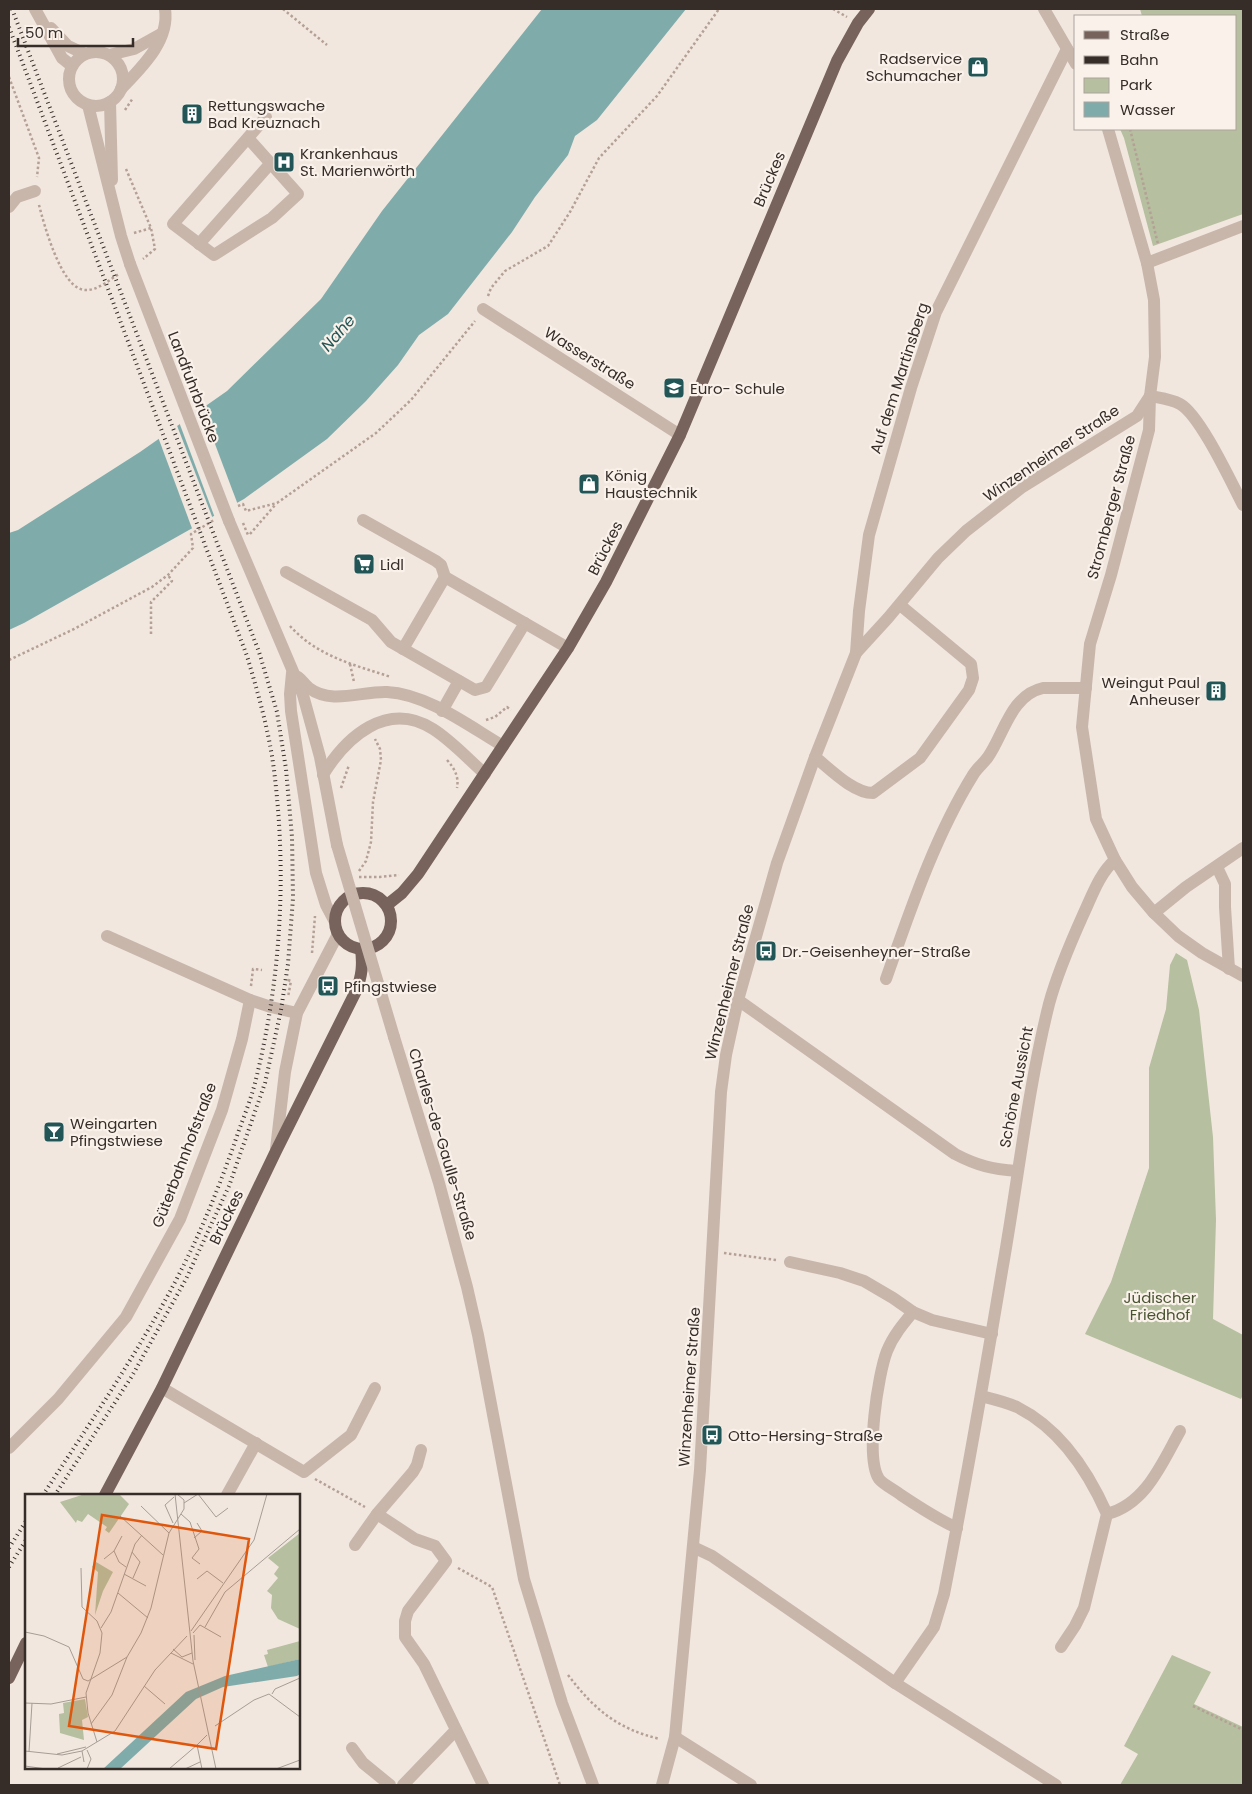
<svg xmlns="http://www.w3.org/2000/svg" width="1252" height="1794" viewBox="0 0 1252 1794" font-family="Poppins,sans-serif">
<style>
.green{fill:#b6bf9f}
.water{fill:#7facab}
.pier{fill:#f1e7de}
.lines{fill:none;stroke-linecap:round;stroke-linejoin:round}
.path{stroke:#b4a095;stroke-width:2.5;stroke-dasharray:2.5 2.5;stroke-linecap:butt}
.minor{stroke:#c8b6ab;stroke-width:12}
.major{stroke:#77635c;stroke-width:12}
.rail{stroke:#362d29;stroke-width:4;stroke-dasharray:1 4;stroke-linecap:butt}
.path-bridge{stroke:#b4a095;stroke-width:2.5;stroke-dasharray:2.5 2.5;stroke-linecap:butt}
.minor-bridge{stroke:#c8b6ab;stroke-width:12}
.labels{text-anchor:middle;dominant-baseline:central;stroke-width:4.5;stroke-linejoin:round;paint-order:stroke}
.poi-label{font-size:15px;fill:#362d29;stroke:#f9f1ea;text-anchor:start}
.street-label{font-size:15px;fill:#362d29;stroke:#f9f1ea}
.park-label{font-size:15px;fill:#48532f;stroke:#f9f1ea}
.water-label{font-size:16px;font-style:italic;fill:#255;stroke:#f9f1ea}
.inset-road{fill:none;stroke:#a69d96;stroke-width:1}
.view{fill:#df570d;fill-opacity:0.15;stroke:#df570d;stroke-width:2.5}
.inset-edge{fill:none;stroke:#362d29;stroke-width:2.5}
</style>
<rect width="100%" height="100%" fill="#f1e7de"/>
<g class="green">
<path d="M1140,9h103v205l-90,32 -29,-108 -4,-9h116v-113h-94z"/>
<path d="M1176,953l11,7 12,50 14,127 3,83 -3,99 30,16v60l-2,4 -156,-65 26,-52 38,-114v-100l17,-59 4,-44z"/>
<path d="M1172,1655l39,17 -17,32 49,23v58h-123l18,-31 -14,-8z"/>
</g>
<path class="water" d="M542,9h144l-89,111 -22,16 -7,19 -33,42 -23,35 -64,82 -29,21 -21,30 -32,36 -39,38 -83,60 -220,124 -15,7v-97l9,-3 122,-78 87,-61 94,-92 61,-88z"/>
<g class="pier">
<path d="M201,407l37,98 -23,13 -36,-96z"/>
<path d="M176,423l37,96 -20,12 -35,-94z"/>
</g>
<g class="lines">
<g class="path">
<path d="M283,9l44,36"/>
<path d="M833,9l14,8"/>
<path d="M9,77l30,81 -2,19"/>
<path d="M125,110l8,-12"/>
<path d="M1130,129l28,115"/>
<path d="M126,169l25,59 4,21 -12,10"/>
<path d="M39,205c5,19 22,84 46,85 12,1 24,-10 34,-16"/>
<path d="M134,233l17,-5"/>
<path d="M488,296l3,-8 14,-17 43,-25 22,-34 29,-54 58,-62 62,-87"/>
<path d="M238,506l5,-2 3,7 31,-8 99,-70 35,-33 64,-79"/>
<path d="M250,534l26,-30"/>
<path d="M290,626c27,30 64,39 101,51"/>
<path d="M151,634v-32l21,-21 -4,-6"/>
<path d="M9,660l65,-31 78,-42 16,-12 25,-27 -2,-14 23,-14"/>
<path d="M350,664l4,18"/>
<path d="M486,720l9,-3 12,-10 4,3"/>
<path d="M447,760c8,9 12,17 10,28"/>
<path d="M341,788l8,-23"/>
<path d="M359,871l7,-10 5,-19 2,-40 8,-42 -1,-11 -5,-10"/>
<path d="M359,877h21l19,-2"/>
<path d="M312,953l3,-37"/>
<path d="M288,980l3,1 -3,16"/>
<path d="M251,986l2,-17 9,1"/>
<path d="M724,1253l52,7"/>
<path d="M315,1479l50,28"/>
<path d="M458,1568l34,19 68,198"/>
<path d="M568,1675c26,34 49,54 92,64"/>
<path d="M1193,1706l50,24"/>
</g>
<g class="minor">
<path d="M35,9l27,49 10,8"/>
<path d="M1044,9l32,55"/>
<path d="M51,28l17,18 17,8"/>
<circle cx="96" cy="79" r="27"/>
<path d="M109,55l25,-6 27,-15"/>
<path d="M121,89c20,-21 49,-48 44,-80"/>
<path d="M110,102l2,78"/>
<path d="M88,105l33,131 9,28"/>
<path d="M1108,129l39,134 7,37 1,57 -5,39 -1,34 -38,145 -21,69 -8,83 14,92 19,41 17,27 22,26 24,23 24,17 41,23"/>
<path d="M248,138l50,56 -26,24 -58,37 -41,-31 93,-107"/>
<path d="M9,207l8,-10 18,-6"/>
<path d="M199,244l71,-80"/>
<path d="M1147,263l96,-37"/>
<path d="M483,309l197,126"/>
<path d="M1150,396c10,2 21,3 30,8 20,11 51,78 63,101"/>
<path d="M363,520l73,41 5,4 4,12 123,71"/>
<path d="M229,521l74,174 17,62 17,88"/>
<path d="M286,572l86,48 19,22 84,48 11,-3 39,-64"/>
<path d="M403,649l42,-72"/>
<path d="M856,653l3,-42 10,-76 42,-147 25,-76 131,-263"/>
<path d="M292,673l-2,21 1,17 25,162 10,32 9,17"/>
<path d="M298,677c4,3 7,8 11,11 22,17 53,3 78,4 40,2 82,34 116,54"/>
<path d="M442,711l17,-30"/>
<path d="M815,757c15,12 38,36 58,36l47,-35 49,-68 4,-12 -2,-14 -71,-59"/>
<path d="M323,775c23,-38 64,-75 110,-46 19,12 35,30 52,45"/>
<path d="M1217,867l8,17v23l4,62"/>
<path d="M1154,913l32,-26 57,-39"/>
<path d="M107,936l143,64 21,7 26,6"/>
<path d="M886,979c24,-68 49,-143 87,-204 4,-7 10,-11 15,-18 16,-23 23,-62 55,-69h43"/>
<path d="M738,1000l217,154c23,12 37,15 62,17"/>
<path d="M394,1037l45,146 28,104 11,48 46,244 38,124 31,82"/>
<path d="M276,1149l9,-77 12,-59 41,-79"/>
<path d="M790,1262l50,11 24,8 29,17 20,14 19,8 60,14"/>
<path d="M913,1312c-10,12 -20,24 -26,39 -9,23 -22,107 -8,128 5,6 16,11 22,16 18,12 36,24 56,33"/>
<path d="M162,1388l142,84 47,-37 24,-47"/>
<path d="M981,1396c12,3 25,6 36,11 44,22 71,64 90,107l-23,94 -9,18 -14,21"/>
<path d="M9,1448l49,-49 68,-82 54,-98 42,-109 20,-71 8,-39"/>
<path d="M227,1495l29,-52"/>
<path d="M377,1514l38,25 20,7 11,15 -38,50 -3,10v16l19,27 59,121"/>
<path d="M1107,1514c39,-10 55,-51 73,-83"/>
<path d="M355,1545l22,-31 36,-42 4,-7 4,-15"/>
<path d="M693,1547l19,9 183,127 161,102"/>
<path d="M895,1683l39,-56 10,-33c21,-107 40,-215 58,-323 16,-89 25,-179 47,-267 8,-30 21,-60 34,-89 9,-19 16,-41 32,-55"/>
<path d="M675,1737l76,48"/>
<path d="M352,1748l11,15 27,22"/>
<path d="M403,1785l53,-55"/>
<path d="M662,1785l13,-48 25,-267 21,-378 5,-37 12,-55 39,-137 38,-106 41,-104 32,-35 50,-60 28,-27 55,-43 116,-72 13,-20"/>
</g>
<g class="major">
<circle cx="363" cy="921" r="28"/>
<path d="M387,905l15,-12 16,-19 150,-226 38,-66 74,-147 157,-374 21,-38 11,-14"/>
<path d="M105,1495l57,-107 114,-237 80,-160c6,-15 7,-26 5,-42"/>
<path d="M9,1678l17,-35"/>
</g>
<g class="rail">
<path d="M12,9l247,643 18,60 9,57 6,68 1,61 -5,66 -7,46 -16,73 -36,103 -43,93 -54,97 -77,119"/>
<path d="M9,27l238,629c11,37 22,75 27,114 13,104 7,207 -18,309 -4,17 -11,35 -17,51 -18,53 -39,105 -65,154 -39,73 -86,142 -131,211"/>
<path d="M9,1548l17,-27"/>
<path d="M9,1567l17,-27"/>
</g>
<path class="path-bridge" d="M243,523l5,12"/>
<g class="minor-bridge">
<path d="M130,264l99,257"/>
<path d="M337,845l57,192"/>
</g>
</g>
<defs>
<g id="shop-square" transform="scale(1.125)"><rect x="-9" y="-9" width="18" height="18" rx="4" fill="#255" stroke="#f9f1ea"/><path d="M-5-2.5h2.3a2.7 3.5 0 0 1 5.4 0H5L5.5 6h-11ZM-1.5-2.5h3a1.5 2.3 0 0 0-3 0Z" fill="#fff"/></g>
<g id="building-square" transform="scale(1.125)"><rect x="-9" y="-9" width="18" height="18" rx="4" fill="#255" stroke="#f9f1ea"/><path d="M-4-6H4V6H1V3H-1V6H-4ZM-2.5-4.3h1.7v1.8h-1.7ZM.8-4.3h1.7v1.8H.8ZM-2.5-1h1.7V.8h-1.7ZM.8-1h1.7V.8H.8Z" fill="#fff"/></g>
<g id="hospital-square" transform="scale(1.125)"><rect x="-9" y="-9" width="18" height="18" rx="4" fill="#255" stroke="#f9f1ea"/><path d="M-5-5h3v3.5h4V-5h3V5h-3V1.5h-4V5h-3Z" fill="#fff"/></g>
<g id="school-square" transform="scale(1.125)"><rect x="-9" y="-9" width="18" height="18" rx="4" fill="#255" stroke="#f9f1ea"/><path d="M0-5L7-2L0 1L-7-2ZM-4 1L0 2.5L4 1V4Q0 6-4 4Z" fill="#fff"/></g>
<g id="supermarket-square" transform="scale(1.125)"><rect x="-9" y="-9" width="18" height="18" rx="4" fill="#255" stroke="#f9f1ea"/><path d="M-6-5.5h2.5l.6 2H6L4.5 2H-2.5L-4.4-4H-6ZM-1.5 3.2a1.3 1.3 0 1 0 .1 0ZM3 3.2a1.3 1.3 0 1 0 .1 0Z" fill="#fff"/></g>
<g id="bus-square" transform="scale(1.125)"><rect x="-9" y="-9" width="18" height="18" rx="4" fill="#255" stroke="#f9f1ea"/><path d="M-5-6H5V4H4V6H2V4H-2V6H-4V4H-5ZM-3.5-4V0h7V-4ZM-3.5 1.2v1.5H-2V1.2ZM2 1.2v1.5H3.5V1.2Z" fill="#fff"/></g>
<g id="bar-square" transform="scale(1.125)"><rect x="-9" y="-9" width="18" height="18" rx="4" fill="#255" stroke="#f9f1ea"/><path d="M-6-5H6L.8 .8V4.5H3.5V6h-7V4.5H-.8V.8Z" fill="#fff"/></g>
</defs>
<g fill-rule="evenodd">
<use href="#shop-square" x="978" y="67"/>
<use href="#building-square" x="192" y="114"/>
<use href="#hospital-square" x="284" y="162"/>
<use href="#school-square" x="674" y="388"/>
<use href="#shop-square" x="589" y="484"/>
<use href="#supermarket-square" x="364" y="564"/>
<use href="#building-square" x="1216" y="691"/>
<use href="#bus-square" x="766" y="951"/>
<use href="#bus-square" x="328" y="986"/>
<use href="#bar-square" x="54" y="1132"/>
<use href="#bus-square" x="712" y="1435"/>
</g>
<g class="labels">
<g class="poi-label">
<text x="962" y="58" text-anchor="end">Radservice<tspan x="962" dy="17">Schumacher</tspan></text>
<text x="208" y="105">Rettungswache<tspan x="208" dy="17">Bad Kreuznach</tspan></text>
<text x="300" y="153">Krankenhaus<tspan x="300" dy="17">St. Marienwörth</tspan></text>
<text x="690" y="388">Euro- Schule</text>
<text x="605" y="475">König<tspan x="605" dy="17">Haustechnik</tspan></text>
<text x="380" y="564">Lidl</text>
<text x="1200" y="682" text-anchor="end">Weingut Paul<tspan x="1200" dy="17">Anheuser</tspan></text>
<text x="782" y="951">Dr.-Geisenheyner-Straße</text>
<text x="344" y="986">Pfingstwiese</text>
<text x="70" y="1123">Weingarten<tspan x="70" dy="17">Pfingstwiese</tspan></text>
<text x="728" y="1435">Otto-Hersing-Straße</text>
</g>
<g class="street-label">
<text transform="translate(769 179) rotate(-67)">Brückes</text>
<text transform="translate(590 358) rotate(32)">Wasserstraße</text>
<text transform="translate(899 378) rotate(-72)">Auf dem Martinsberg</text>
<text transform="translate(194 387) rotate(69)">Landfuhrbrücke</text>
<text transform="translate(1051 453) rotate(-34)">Winzenheimer Straße</text>
<text transform="translate(1111 507) rotate(-75)">Stromberger Straße</text>
<text transform="translate(605 548) rotate(-63)">Brückes</text>
<text transform="translate(729 982) rotate(-76)">Winzenheimer Straße</text>
<text transform="translate(1016 1087) rotate(-79)">Schöne Aussicht</text>
<text transform="translate(443 1144) rotate(73)">Charles-de-Gaulle-Straße</text>
<text transform="translate(184 1155) rotate(-69)">Güterbahnhofstraße</text>
<text transform="translate(226 1217) rotate(-64)">Brückes</text>
<text transform="translate(689 1387) rotate(-86)">Winzenheimer Straße</text>
</g>
<g class="park-label">
<text x="1160" y="1297">Jüdischer<tspan x="1160" dy="17">Friedhof</tspan></text>
</g>
<g class="water-label">
<text transform="translate(338 333) rotate(-49)">Nahe</text>
</g>
</g>
<g transform="translate(25 1494)">
<rect width="275" height="275" fill="#f1e7de"/>
<path d="M60,0h34l10,10 -20,29 -4,-3 2,-3 -19,-13 -6,8 -5,-2 -1,3 -16,-21zM275,39v96l-22,-10 -7,-11 1,-13 -5,-4 11,-13 -4,-4 5,-7 -11,-9zM71,68l17,10 -10,19 -8,24 3,-43 -6,-5zM275,147v18l-32,8 -4,-12 4,-1 -1,-4zM60,205l3,18 -6,3 2,20 -24,-7 -1,-19 5,-1 -1,-10z" fill="#b6bf9f"/>
<path d="M275,165v15l-3,2 -74,11 -27,12 -76,70h-17l83,-77 39,-16z" fill="#7facab"/>
<path class="inset-road" d="M150,0l18,167 23,108M173,0l18,23 12,-9M159,9l14,-9M116,12l28,27M156,20l9,8 9,27 -7,9 8,6M95,22l43,39M148,29l-8,-18 9,-8M169,44l8,-7 -5,-8M89,57l5,11 7,5M107,58l8,10 -7,16M79,65l10,-8 8,-15M56,74l1,39 15,14 5,12 -2,20 -14,40 2,20 9,29M99,80l22,12M172,85l10,-8 16,12M93,99l30,25M180,133l20,-35 75,-63M76,134l10,-16 24,-68 7,-9M166,137l63,-91 13,-46M0,138l19,4 25,11 14,32 5,2M168,139l7,-8 21,12M169,141l1,25M148,155l9,8 10,-4M146,159l22,11M63,187l39,-24 14,-24 10,-25 18,-75 15,-24v-9l-7,-6M119,192l21,18M247,200l3,-5 25,-11M0,209l26,1 35,-7M66,230l21,-29 15,-38M190,232l39,-26 15,-6 31,23M62,256l4,9 -4,10M0,257l37,4 20,-4M4,258l3,-49M32,260l29,-7M59,268l-2,-11 33,-20 40,-61 32,-34M0,272l21,3M33,274l23,-11M144,275l28,-24M160,275l15,-7M177,275l-5,-24 10,-10M251,275l24,-9"/>
<path class="view" d="M77,21l147,24 -33,210 -147,-23z"/>
<rect width="275" height="275" class="inset-edge"/>
</g>
<rect width="1252" height="1794" fill="none" stroke="#362d29" stroke-width="20"/>
<rect x="1074" y="15" width="162" height="115" fill="#f9f1ea" stroke="#aba39d"/>
<rect x="1084" y="31" width="25" height="8" fill="#77635c" stroke="#aba39d"/>
<text x="1120" y="40" font-size="15" fill="#362d29">Straße</text>
<rect x="1084" y="56" width="25" height="8" fill="#362d29" stroke="#aba39d"/>
<text x="1120" y="65" font-size="15" fill="#362d29">Bahn</text>
<rect x="1084" y="78" width="25" height="15" fill="#b6bf9f" stroke="#aba39d"/>
<text x="1120" y="90" font-size="15" fill="#362d29">Park</text>
<rect x="1084" y="102" width="25" height="15" fill="#7facab" stroke="#aba39d"/>
<text x="1120" y="115" font-size="15" fill="#362d29">Wasser</text>
<path d="M18 38v8h115v-8" fill="none" stroke="#362d29" stroke-width="2.5"/>
<text x="25" y="38" font-size="15" fill="#362d29" stroke="#f9f1ea" stroke-width="4" paint-order="stroke">50 m</text>
</svg>
